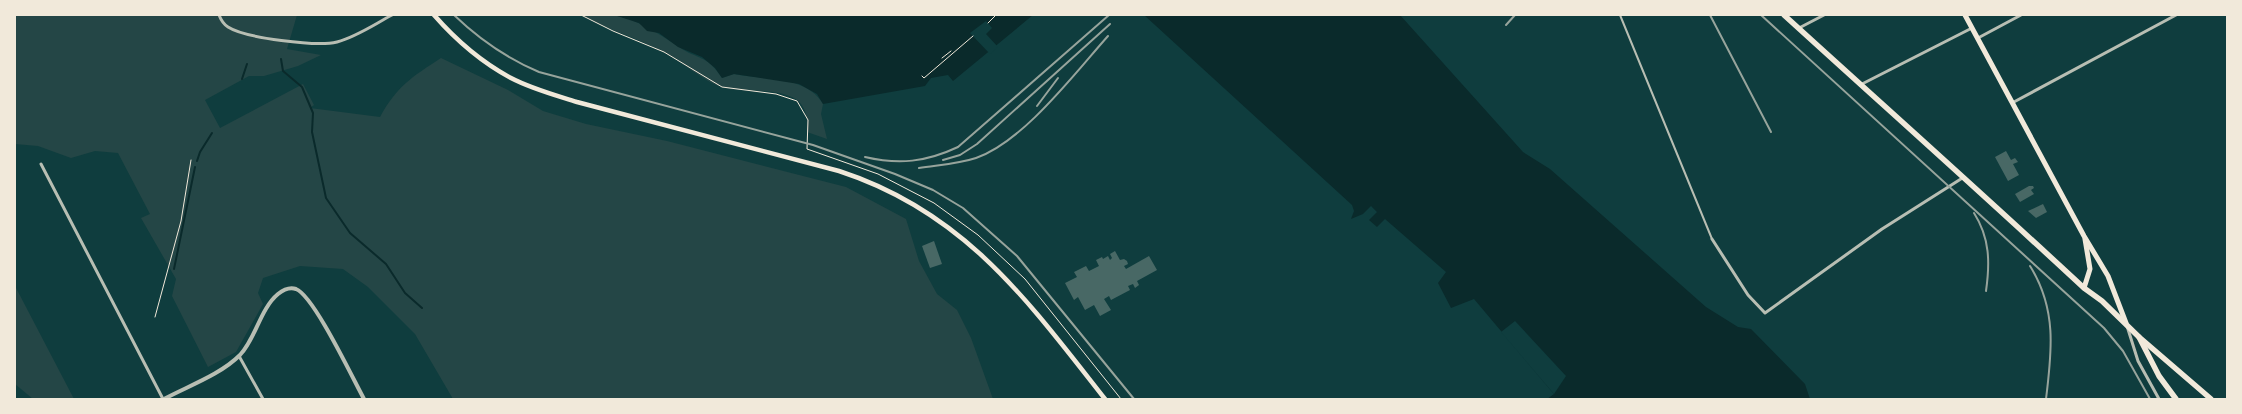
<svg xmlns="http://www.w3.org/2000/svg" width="2242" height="414" viewBox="0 0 2242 414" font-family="'Asap Condensed',sans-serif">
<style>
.green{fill:#244646}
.water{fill:#0a2a2b}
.pier{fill:#0f3d3e}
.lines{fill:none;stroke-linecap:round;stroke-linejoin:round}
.stream{stroke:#0a2a2b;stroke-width:2}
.building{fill:#486865}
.path{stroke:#f1e9da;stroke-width:1}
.service{stroke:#b8beb3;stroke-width:2}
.minor{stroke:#b8beb3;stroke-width:3}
.tertiary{stroke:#b8beb3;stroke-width:4}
.secondary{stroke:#f1e9da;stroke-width:4.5}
.primary{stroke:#f1e9da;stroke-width:5}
.trunk{stroke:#f1e9da;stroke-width:5.5}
.motorway{stroke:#f1e9da;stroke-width:5.5}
.rail{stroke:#97a49c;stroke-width:2}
</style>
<rect width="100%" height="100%" fill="#0f3d3e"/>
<g class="green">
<path d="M15,15h282l-10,34 34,6 -23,11 -34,10h-15l-44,24 15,28 83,-44 11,21 -4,3 70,9c17,-31 32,-40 61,-59l67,32 35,21 43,13 81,17 179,46 60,32 13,42 18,33 20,16 14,28 22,61h-540l-38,-65 -47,-47 -25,-18 -43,-3 -37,12 -5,15 5,11 -27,48 -28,15 -36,-71 4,-17 -35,-61 9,-4 -32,-61 -23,-2 -24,7 -33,-12 -23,-2z"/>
<path d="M581,15c10,0 22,-2 32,0 24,4 46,19 66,32 19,13 27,7 43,31l12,-4c29,6 72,1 89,30l-2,10 6,25 -20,-7c1,-11 0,-24 -10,-32 -21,-14 -53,-6 -76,-13 -19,-7 -37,-24 -56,-34 -27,-15 -57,-23 -84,-38z"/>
<path d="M15,286l59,113h-41l-18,-15z"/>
</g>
<g class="water">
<path d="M614,15h419l-80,66 -5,-6 -17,3 -6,8 -102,18 -6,-10 -18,-10 -65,-10 -12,4 -7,-10 -13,-11 -24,-10 -19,-14 -12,-2 -8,-8z"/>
<path d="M1144,15h256l123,137 27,17 156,138 32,20 13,2 54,55 5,15h-263l7,-5 -80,-95 -23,9 -13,-25 8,-11 -61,-53 -8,8 -8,-7 8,-8 -6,-6 -8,8 -12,5 3,-8 -2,-6z"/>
</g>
<g class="pier">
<path d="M986,21l6,7 -6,6 12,13 -8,7 -20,-21z"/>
<path d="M1515,321l51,55 -12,18 -53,-62z"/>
</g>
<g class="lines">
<g class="stream">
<path d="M281,59l2,12 19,16 11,26 -1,19 14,66 24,35 36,31 19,29 17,15"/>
<path d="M242,79l5,-15"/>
<path d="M197,161l3,-9 12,-19"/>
<path d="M174,269l21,-102"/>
</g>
</g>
<g class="building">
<path d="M2006,151l5,9 4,-2 3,4 -5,2 6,11 -11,6 -13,-24z"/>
<path d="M2029,186h4l1,2 -3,2 3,4 -14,8 -5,-8z"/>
<path d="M2043,204l4,8 -11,6 -8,-7z"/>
<path d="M934,241l8,23 -12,4 -8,-22z"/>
<path d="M1115,251l5,9 4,-1 3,2 1,3 -4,2 2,3 23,-13 8,14 -20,11 2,4 -4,3 -2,-4 -5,2 2,4 -19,10 -2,-4 -5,3 7,11 -11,6 -6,-11 -9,5 -7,-13 -4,3 -9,-17 12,-6 -3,-5 12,-6 3,5 10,-5 -3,-6 6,-3 1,2 5,-3 2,4 2,-2 -2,-4z"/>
</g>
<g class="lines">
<g class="path">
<path d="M581,15l32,16 51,21 58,35 54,7 21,7 11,19 -1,29 71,25 56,29 44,32 47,44 96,120"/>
<path d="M988,23l7,-7"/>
<path d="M942,58l9,-7"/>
<path d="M922,76l2,2 49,-42"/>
<path d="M155,317l26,-96 10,-61"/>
</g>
<path class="service" d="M1620,15l92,224"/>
<g class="minor">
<path d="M219,15c2,5 4,9 9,12 17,11 89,20 109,15 19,-5 38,-18 55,-27"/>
<path d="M1799,28l25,-13"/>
<path d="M1978,38l43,-23"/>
<path d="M1860,85l112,-57"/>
<path d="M2012,103l164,-88"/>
<path d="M41,164l122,235"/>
<path d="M1712,239l36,56 17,18 117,-84 82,-52"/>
<path d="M2127,326l11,35 21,38"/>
<path d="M239,356l24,43"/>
</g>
<path class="tertiary" d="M164,399c24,-13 56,-24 76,-44 16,-17 20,-46 38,-61 5,-4 12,-7 18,-5 18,7 57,90 68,110"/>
<path class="secondary" d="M434,15c21,24 49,48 77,63 21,11 44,17 66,24l262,69c126,41 188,129 266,228"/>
<g class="primary">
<path d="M1965,15l119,221 24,40 18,47"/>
<path d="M2084,288l6,-19 -5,-30"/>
</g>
<path class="trunk" d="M1784,15c100,91 201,181 300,273l18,13 37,36 72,62"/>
<path class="motorway" d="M2139,337l20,39 17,23"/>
<g class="rail">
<path d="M454,15c26,25 52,43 85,57l274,73 82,29 38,16 30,18 54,48 117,143"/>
<path d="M1710,15l61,117"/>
<path d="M1761,15l343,313 19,23 27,48"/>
<path d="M1506,25l9,-10"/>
<path d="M1037,106l21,-28"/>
<path d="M865,157c34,8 61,5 93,-10l151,-132"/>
<path d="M943,160l17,-5 17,-11 133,-120"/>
<path d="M919,168c19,-3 39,-4 57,-10 47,-16 99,-85 132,-122"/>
<path d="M1974,213c16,25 16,50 12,78"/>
<path d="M2030,266c27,43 22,85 16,133"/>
</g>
</g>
<rect width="2242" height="414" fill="none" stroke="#f1e9da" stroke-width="32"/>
</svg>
